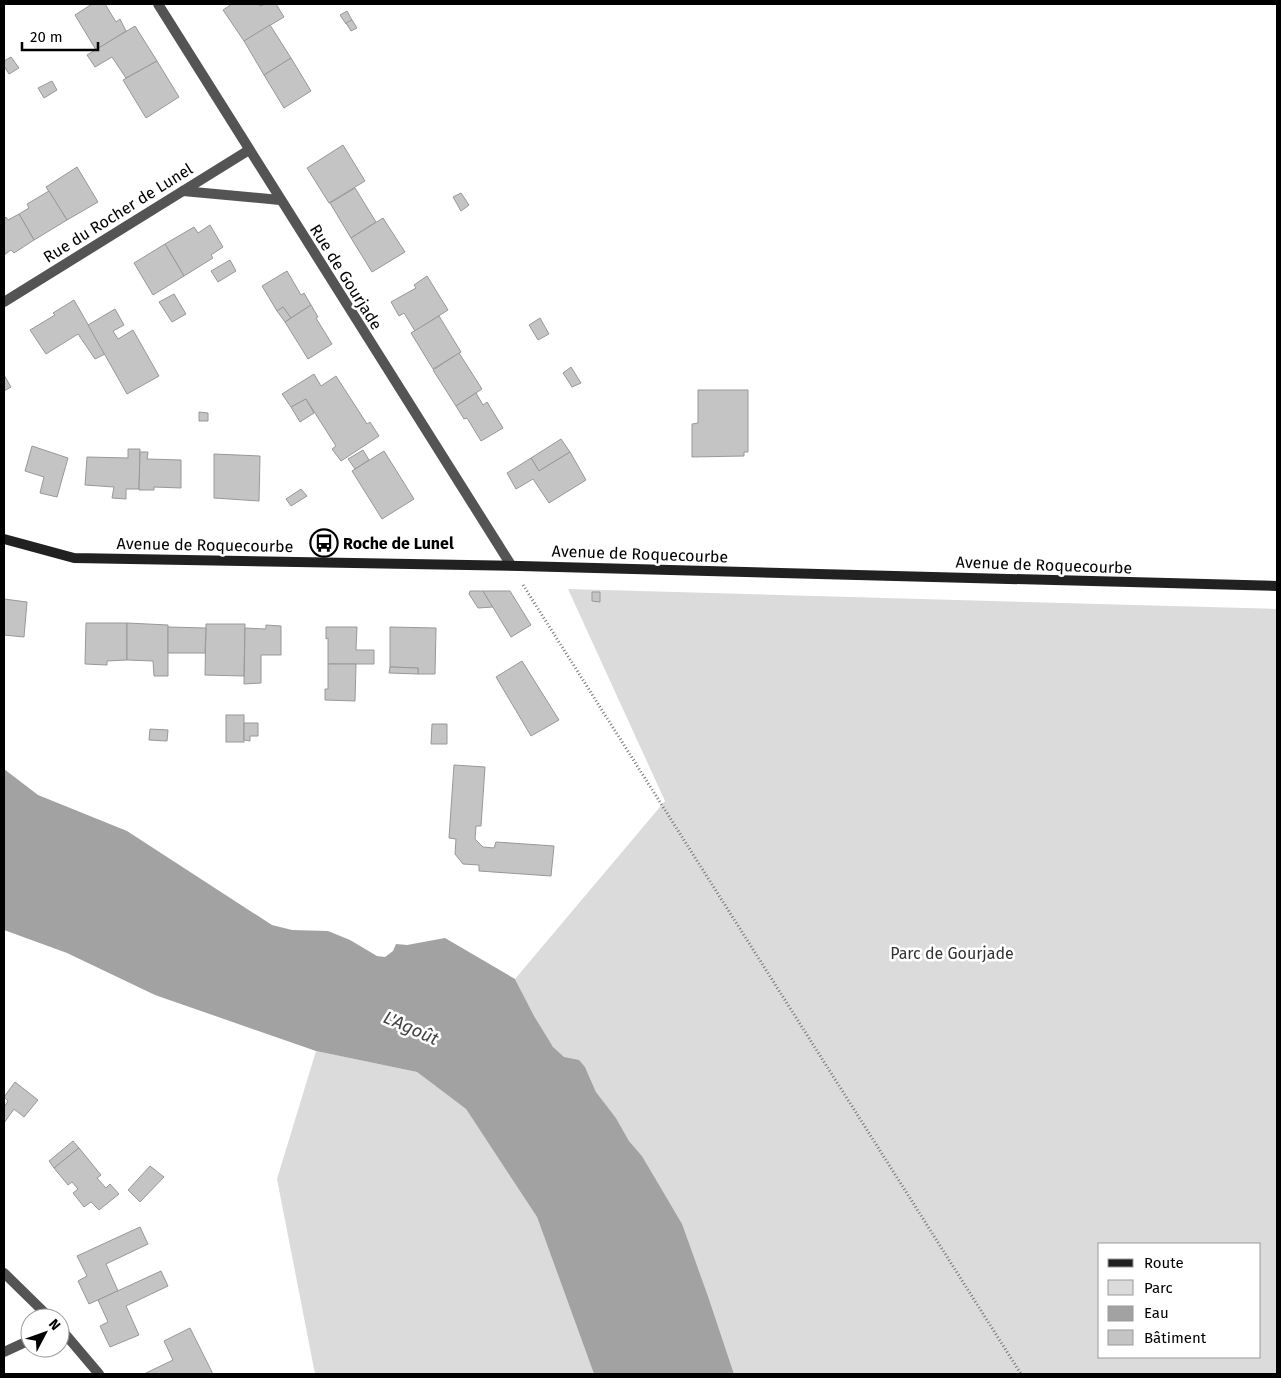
<svg xmlns="http://www.w3.org/2000/svg" width="1281" height="1378" viewBox="0 0 1281 1378" font-family="'Fira Sans',sans-serif">
<style>
.green{fill:#dbdbdb;fill-rule:evenodd}
.water{fill:#a2a2a2}
.building{fill:#c4c4c4;stroke:#989898}
.lines{fill:none;stroke-linecap:round;stroke-linejoin:round}
.path{stroke:#767676;stroke-width:3;stroke-dasharray:1 2.5;stroke-linecap:butt}
.street{stroke:#545454;stroke-width:10}
.secondary{stroke:#212121;stroke-width:10}
.labels{text-anchor:middle;dominant-baseline:central;stroke-width:5;stroke-linejoin:round;paint-order:stroke}
.street-label{font-size:16px;fill:#000;stroke:#fff}
.poi-label{font-size:16px;font-weight:bold;fill:#000;stroke:#fff;text-anchor:start}
.park-label{font-size:16px;fill:#323232;stroke:#fff}
.water-label{font-size:18px;font-style:italic;fill:#434343;stroke:#fff}
</style>
<rect width="100%" height="100%" fill="#fff"/>
<g class="green">
<path d="M568,589l709,20v765h-543l-25,-75 -28,-75 -39,-68 -13,-15 -13,-23 -20,-26 -11,-25c-7,-3 -16,-6 -22,-10 -19,-14 -36,-56 -48,-78l150,-178zM1100,1244h160v113h-160z"/>
<path d="M316,1051l101,21 49,37 71,108 57,157h-279l-38,-195z"/>
</g>
<path class="water" d="M4,769l34,26 89,36 145,94 20,5 36,1 22,9 27,16 8,1 8,-6 3,-7 11,1 38,-7 70,41 19,37 19,31 11,10 15,3 6,7 11,25 20,26 13,23 13,15 40,68 27,75 25,75h-140l-57,-157 -71,-108 -49,-37 -101,-21 -161,-56 -88,-42 -63,-23z"/>
<g class="building">
<path d="M92,4h13l11,18 4,-3 6,12 -30,19 -21,-35z"/>
<path d="M232,4h27l1,2 5,-2h11l8,13 -40,24 -21,-31z"/>
<path d="M347,11l5,9 -6,4 -6,-9z"/>
<path d="M352,20l5,8 -6,3 -5,-8z"/>
<path d="M270,25l21,33 -27,17 -20,-34z"/>
<path d="M135,26l22,35 -31,17 -14,-21 -17,10 -8,-12z"/>
<path d="M11,57l8,11 -10,6 -5,-8v-5z"/>
<path d="M291,58l20,33 -27,17 -20,-33z"/>
<path d="M157,61l22,36 -33,21 -23,-38z"/>
<path d="M52,81l5,9 -13,8 -6,-10z"/>
<path d="M343,145l22,36 -36,22 -22,-35z"/>
<path d="M77,167l21,35 -31,18 -21,-33z"/>
<path d="M355,188l21,34 -25,16 -21,-35z"/>
<path d="M49,191l18,29 -33,20 -15,-26 10,-6 -2,-4z"/>
<path d="M461,193l8,12 -8,6 -8,-14z"/>
<path d="M19,214l15,26 -20,13 -3,-3 -7,5v-36l2,-2 2,3z"/>
<path d="M383,218l22,34 -33,20 -21,-34z"/>
<path d="M210,225l13,22 -12,8 2,3 -29,18 -19,-32 29,-17 4,6z"/>
<path d="M165,244l19,32 -31,19 -19,-32z"/>
<path d="M230,260l6,11 -18,11 -7,-11z"/>
<path d="M287,271l14,24 3,-2 7,12 -20,13 -8,-11 -6,4 -15,-25z"/>
<path d="M427,276l21,34 -33,21 -11,-18 -5,3 -8,-14 25,-14 -2,-3z"/>
<path d="M174,294l12,20 -14,8 -13,-20z"/>
<path d="M74,300l31,54 -10,5 -17,-25 -32,20 -16,-24 25,-15 -2,-2z"/>
<path d="M311,305l7,12 -2,1 16,26 -24,15 -23,-37z"/>
<path d="M283,307l8,11 -6,4 -8,-11z"/>
<path d="M115,309l9,16 -11,6 5,8 15,-9 26,46 -32,18 -39,-69z"/>
<path d="M439,316l22,36 -28,17 -22,-36z"/>
<path d="M540,318l9,16 -11,6 -9,-15z"/>
<path d="M459,353l23,36 -26,17 -23,-36z"/>
<path d="M571,367l10,16 -9,4 -9,-14z"/>
<path d="M314,374l7,12 15,-10 31,48 3,-2 9,14 -38,25 -9,-12 4,-3 -30,-47 -15,8 -9,-13z"/>
<path d="M4,375l7,12 -7,4z"/>
<path d="M698,390h50v62h-4v4l-52,1v-33l6,-1z"/>
<path d="M476,393l7,12 4,-3 16,26 -22,13 -14,-23 -3,1 -8,-13z"/>
<path d="M306,399l8,14 -14,9 -9,-15z"/>
<path d="M199,412l9,1v8h-9z"/>
<path d="M561,439l9,13 -31,19 -8,-13z"/>
<path d="M32,446l36,12 -11,39 -17,-4 4,-16 -19,-6z"/>
<path d="M128,449h12l-1,40h-13v10l-14,-1 2,-11 -29,-2 2,-28 41,1z"/>
<path d="M363,450l6,10 -14,9 -7,-10z"/>
<path d="M384,451l30,48 -32,20 -30,-48z"/>
<path d="M140,452h8l-1,7 34,1v28l-27,-1v3h-15z"/>
<path d="M570,452l16,28 -37,23 -16,-24 -17,10 -9,-16 24,-15 8,13z"/>
<path d="M214,454l46,2 -1,45 -45,-3z"/>
<path d="M301,489l6,7 -16,10 -5,-7z"/>
<path d="M470,591h13l10,16 -15,1 -9,-14z"/>
<path d="M483,591h27l21,34 -20,12z"/>
<path d="M592,592h8v10l-8,-1z"/>
<path d="M4,599l23,3 -3,35 -20,-2z"/>
<path d="M86,623h41v37l-20,1v4l-22,-1z"/>
<path d="M127,623l41,2v51h-14l-1,-15 -26,-1z"/>
<path d="M206,624h39l-1,52 -39,-1z"/>
<path d="M266,625l15,1v29h-20v28l-17,1 1,-56 21,1z"/>
<path d="M168,627l38,1 -1,25h-37z"/>
<path d="M326,627h31l-1,23h18v14h-46v-26l-2,1z"/>
<path d="M390,627l46,1 -1,46h-17v-6l-28,-1z"/>
<path d="M522,661l37,59 -28,16 -35,-59z"/>
<path d="M328,664h28l-1,37 -30,-1v-11h3z"/>
<path d="M390,667l28,1v6l-29,-1z"/>
<rect x="226" y="715" width="18" height="27"/>
<path d="M244,723h14v13h-8v5l-6,-1z"/>
<path d="M432,724h15v20h-16z"/>
<path d="M150,729l18,1 -1,11 -18,-1z"/>
<path d="M454,765l31,2 -4,59h-5l-1,13 8,8 11,1 2,-6 58,4 -3,30 -72,-5v-6l-16,-1 -8,-10 1,-15 -7,-1z"/>
<path d="M15,1082l23,18 -14,17 -10,-8 -10,14v-16l4,-6 -4,-4z"/>
<path d="M73,1141l6,7 -25,20 -5,-7z"/>
<path d="M79,1148l22,27 -4,3 9,10 4,-4 9,10 -20,16 -8,-8 -7,5 -11,-14 5,-4 -6,-7 -4,3 -14,-17z"/>
<path d="M150,1166l14,11 -24,25 -12,-12z"/>
<path d="M140,1227l8,17 -42,20 12,27 -29,13 -11,-23 9,-5 -10,-20z"/>
<path d="M161,1271l7,15 -42,20 13,29 -29,12 -10,-21 8,-4 -10,-22z"/>
<path d="M190,1328l23,46h-69l29,-14 -9,-19z"/>
</g>
<g class="lines">
<path class="path" d="M523,585l498,789"/>
<g class="street">
<path d="M158,4l353,561"/>
<path d="M183,191l97,9"/>
<path d="M4,302l245,-152"/>
<path d="M4,1273l46,45"/>
<path d="M60,1328l39,46"/>
<path d="M4,1352l26,-12"/>
</g>
<path class="secondary" d="M4,539l70,19 446,8 757,20"/>
</g>
<defs>
<g id="bus-ring" transform="scale(1.4375)"><circle r="9.5" fill="#fff" stroke="#000" stroke-width="1.5"/><path d="M-5-6H5V4H4V6H2V4H-2V6H-4V4H-5ZM-3.5-4V0h7V-4ZM-3.5 1.2v1.5H-2V1.2ZM2 1.2v1.5H3.5V1.2Z" fill="#000"/></g>
</defs>
<g fill-rule="evenodd">
<use href="#bus-ring" x="324" y="543"/>
</g>
<g class="labels">
<g class="street-label">
<text transform="translate(118 213) rotate(-32)">Rue du Rocher de Lunel</text>
<text transform="translate(346 277) rotate(58)">Rue de Gourjade</text>
<text transform="translate(205 545) rotate(1)">Avenue de Roquecourbe</text>
<text transform="translate(640 554) rotate(2)">Avenue de Roquecourbe</text>
<text transform="translate(1044 565) rotate(2)">Avenue de Roquecourbe</text>
</g>
<g class="poi-label">
<text x="343" y="543">Roche de Lunel</text>
</g>
<g class="park-label">
<text x="952" y="953">Parc de Gourjade</text>
</g>
<g class="water-label">
<text transform="translate(411 1028) rotate(24)">L'Agoût</text>
</g>
</g>
<rect width="1281" height="1378" fill="none" stroke="#000000" stroke-width="10"/>
<rect x="1098" y="1243" width="162" height="115" fill="#ffffff" stroke="#999999"/>
<rect x="1108" y="1259" width="25" height="8" fill="#212121" stroke="#999999"/>
<text x="1144" y="1268" font-size="15" fill="#000000">Route</text>
<rect x="1108" y="1280" width="25" height="15" fill="#dbdbdb" stroke="#999999"/>
<text x="1144" y="1293" font-size="15" fill="#000000">Parc</text>
<rect x="1108" y="1306" width="25" height="15" fill="#a2a2a2" stroke="#999999"/>
<text x="1144" y="1318" font-size="15" fill="#000000">Eau</text>
<rect x="1108" y="1330" width="25" height="15" fill="#c4c4c4" stroke="#999999"/>
<text x="1144" y="1343" font-size="15" fill="#000000">Bâtiment</text>
<g transform="translate(45 1333) rotate(49)"><circle r="24" fill="#ffffff" stroke="#999999"/>
<path d="M0-4L9 19L0 12L-9 19Z" fill="#000000"/>
<text y="-8" font-size="14" font-weight="bold" text-anchor="middle" fill="#000000">N</text>
</g>
<path d="M22 42v8h76v-8" fill="none" stroke="#000000" stroke-width="2.5"/>
<text x="30" y="42" font-size="15" fill="#000000" stroke="#ffffff" stroke-width="4" paint-order="stroke">20 m</text>
</svg>
